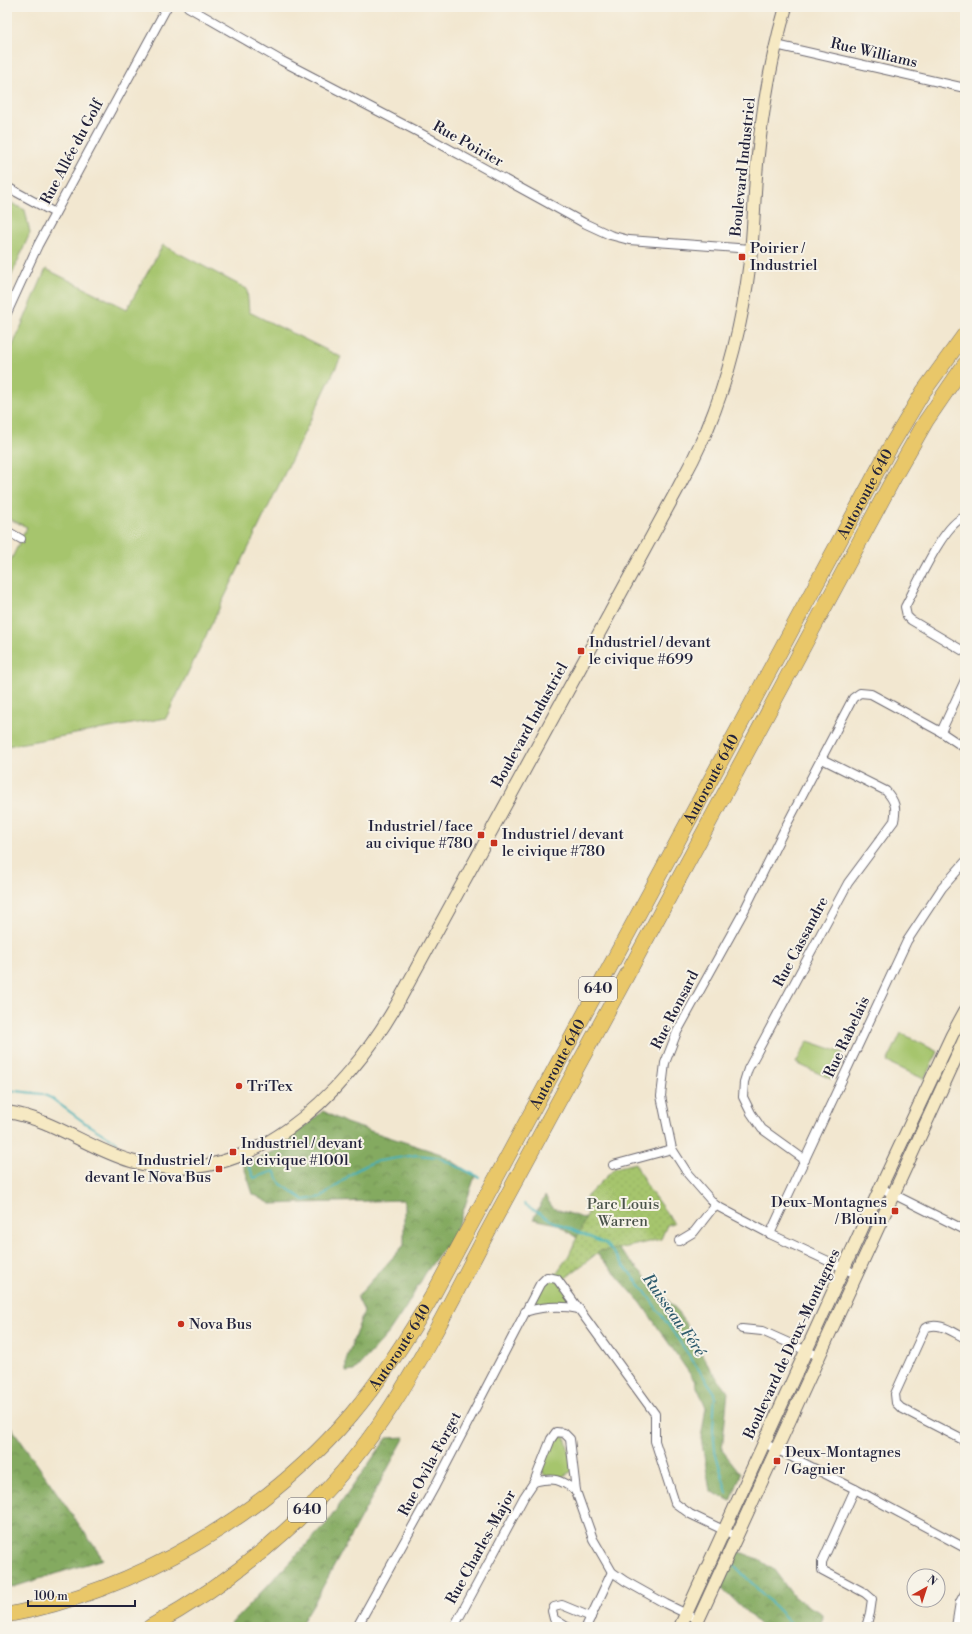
<svg xmlns="http://www.w3.org/2000/svg" width="972" height="1634" viewBox="0 0 972 1634" font-family="'Libre Bodoni',serif">
<style>
.green{fill:#a6c56d;stroke:#647454}
.forest{fill:url(#forest-crowns);stroke:#53664e}
.park{fill:url(#park-dots);stroke:#647454}
.lines{fill:none;stroke-linecap:round;stroke-linejoin:round}
.stream{stroke:#3fb0b8;stroke-width:2}
.street-casing{stroke:#6b676f;stroke-width:10}
.secondary-casing{stroke:#6b676f;stroke-width:14}
.highway-casing{stroke:#6b676f;stroke-width:16}
.street{stroke:#fff;stroke-width:8}
.secondary{stroke:#f6e9c3;stroke-width:12}
.highway{stroke:#e9c769;stroke-width:15}
.poi-dot{fill:#c8321e;stroke:#f7f3e8;stroke-width:1.5}
.labels{text-anchor:middle;dominant-baseline:central;stroke-width:4;stroke-linejoin:round;paint-order:stroke}
.shield{fill:#f7f3e8;stroke:#62616f;stroke-width:1}
.shield-label{font-size:14px;font-weight:bold;fill:#22223b}
.street-label{font-size:15px;fill:#22223b;stroke:#f7f3e8}
.poi-label{font-size:15px;fill:#22223b;stroke:#f7f3e8;text-anchor:start}
.park-label{font-size:15px;fill:#4a534a;stroke:#f7f3e8}
.water-label{font-size:16px;font-style:italic;fill:#2e5b6d;stroke:#f7f3e8}
</style>
<defs>
<pattern id="forest-crowns" width="20" height="18" patternUnits="userSpaceOnUse"><rect width="20" height="18" fill="#84aa60"/><path d="M2 6a3 3 0 1 1 6 0M12 15a3 3 0 1 1 6 0" fill="none" stroke="#6c8a50"/></pattern>
<pattern id="park-dots" width="8" height="8" patternUnits="userSpaceOnUse"><rect width="8" height="8" fill="#a6c56d"/><path d="M2 2h.1M6 6h.1" fill="none" stroke="#8fa95f" stroke-width="1.8" stroke-linecap="round"/></pattern>
</defs>
<rect width="100%" height="100%" fill="#f7f3e8"/>
<filter id="ink" filterUnits="userSpaceOnUse"><feTurbulence type="fractalNoise" baseFrequency=".025" numOctaves="2"/><feDisplacementMap in="SourceGraphic" scale="8" xChannelSelector="R" yChannelSelector="G"/><feConvolveMatrix kernelMatrix="1 2 1 2 8 2 1 2 1" color-interpolation-filters="sRGB"/></filter>
<filter id="wash" filterUnits="userSpaceOnUse"><feTurbulence type="fractalNoise" baseFrequency=".012" numOctaves="4" result="noise"/><feDisplacementMap in="SourceGraphic" scale="16" xChannelSelector="R" yChannelSelector="G"/><feGaussianBlur stdDeviation="0.9" result="paint"/><feColorMatrix in="noise" values="0 0 0 0 0 0 0 0 0 0 0 0 0 0 0 0 0 1.4 0 .05"/><feComposite in="paint" operator="in"/></filter>
<g filter="url(#wash)">
<rect width="100%" height="100%" fill="#f2e7d0"/>
<g class="green">
<path d="M7,201l18,9 5,23 -23,53z"/>
<path d="M163,245l84,44 2,23 92,45 -175,361 -159,28v-178l20,-41 -20,-9v-159l39,-90 81,40z"/>
<path d="M901,1033l37,19 -14,27 -37,-17z"/>
<path d="M808,1041l35,12 -12,26 -35,-16z"/>
<path d="M557,1279l13,19 -8,8 -23,2 -6,-6 7,-18z"/>
<path d="M564,1433l10,37 -16,9h-11l-7,-12 11,-28z"/>
</g>
<g class="forest">
<path d="M323,1111l23,12 95,31 34,22 -15,45 -14,26 -7,7 -14,20 -19,33 -18,27 -34,37 -8,1v-12l18,-49 -7,-14 47,-52v-45l-133,4 -18,-10 -10,-30 32,-13z"/>
<path d="M545,1196l8,12 39,13 87,91 30,55 19,25 -6,58 19,24 -10,27 -21,-10 -9,-53 5,-31 -12,-27 -53,-77 -47,-53 -37,-26 -24,-5z"/>
<path d="M7,1421l96,138 -96,30z"/>
<path d="M405,1437l-90,164 -16,26h-71l98,-103 61,-86z"/>
<path d="M735,1550l23,9 16,11 20,27 28,17 -1,13h-59l-44,-43z"/>
</g>
<path class="park" d="M635,1163l13,25 26,35 -7,2 -6,14 -38,9 -23,3 -37,29 -5,-2 -3,-3 14,-20 19,-42 -5,-13 32,-32z"/>
<g class="lines">
<g class="stream">
<path d="M7,1090l35,4 9,4 37,27 29,17"/>
<path d="M249,1166l5,12 20,-7 7,13 23,16 18,-3 33,-26 18,-9 43,-7 22,2 41,20"/>
<path d="M524,1204l30,18 52,22 38,46 71,103 -2,37 2,21 12,42"/>
<path d="M731,1562l64,65"/>
</g>
</g>
</g>
<g filter="url(#ink)">
<g class="lines">
<g class="street-casing">
<g id="street">
<path d="M188,7l94,54 140,73 162,89 26,12 19,5 122,9"/>
<path d="M776,45l189,43"/>
<path d="M7,187l48,26"/>
<path d="M7,313l31,-68 129,-238"/>
<path d="M965,517c-21,5 -49,70 -60,90l2,9 4,4 54,32"/>
<path d="M7,531l14,8"/>
<path d="M941,732l24,-52"/>
<path d="M805,1160l-43,-31 -11,-16 -8,-16 1,-15 4,-13 100,-186 46,-62c3,-13 1,-20 -8,-30l-64,-32"/>
<path d="M613,1165l59,-16"/>
<path d="M881,1188l84,42"/>
<path d="M770,1234l137,-293 35,-53 23,-26"/>
<path d="M679,1241l15,-9 21,-27"/>
<path d="M856,1274l-86,-40 -55,-29 -27,-31 -16,-25 -11,-53 4,-33 12,-31 67,-121 42,-85 67,-128 7,-5 11,1 70,38 24,16"/>
<path d="M525,1312c19,-6 35,-7 54,-3"/>
<path d="M742,1329l20,2 56,25"/>
<path d="M965,1338c-13,-6 -26,-17 -40,-10l-30,66 1,9 5,5 64,33"/>
<path d="M764,1443l91,46 110,59"/>
<path d="M534,1482c20,-5 26,-3 42,9"/>
<path d="M855,1489l-33,73v8l43,23 7,6 -2,14 -4,14"/>
<path d="M357,1627l78,-141 105,-202 7,-7 10,2 98,135v27l20,62 15,11 46,22"/>
<path d="M454,1627l70,-130 10,-15 17,-43 5,-7 8,1 6,6 6,52 17,48 19,33 13,9 41,23 25,12"/>
<path d="M567,1627l-13,-8 -2,-8 2,-4 8,-2 29,12"/>
<path d="M586,1627l26,-55"/>
<path d="M956,1627l4,-25 5,-9"/>
</g>
</g>
<g class="secondary-casing">
<g id="secondary">
<path d="M7,1112c46,7 80,36 124,49 115,34 214,-66 266,-157l280,-514c11,-20 21,-40 30,-60 22,-53 36,-112 43,-169 4,-32 4,-65 7,-97 5,-52 14,-106 29,-157"/>
<path d="M680,1627l205,-449 67,-143 13,-24"/>
<path d="M695,1627l270,-589"/>
</g>
</g>
<g class="highway-casing">
<g id="highway">
<path id="s1" d="M7,1615c129,-24 259,-100 344,-200 32,-38 58,-79 83,-122l455,-844 34,-57 42,-58"/>
<path d="M150,1627c97,-53 181,-127 241,-220 35,-54 65,-115 95,-172 42,-78 85,-156 127,-234 95,-177 191,-353 285,-531l28,-49 39,-57"/>
</g>
</g>
<use href="#street" class="street"/>
<use href="#secondary" class="secondary"/>
<use href="#highway" class="highway"/>
</g>
</g>
<g class="poi-dot">
<rect x="738" y="253" width="8" height="8" rx="2"/>
<rect x="577" y="647" width="8" height="8" rx="2"/>
<rect x="477" y="831" width="8" height="8" rx="2"/>
<rect x="490" y="839" width="8" height="8" rx="2"/>
<circle cx="239" cy="1086" r="4"/>
<rect x="229" y="1148" width="8" height="8" rx="2"/>
<rect x="215" y="1165" width="8" height="8" rx="2"/>
<rect x="891" y="1207" width="8" height="8" rx="2"/>
<circle cx="181" cy="1324" r="4"/>
<rect x="773" y="1457" width="8" height="8" rx="2"/>
</g>
<g class="labels">
<g class="shield">
<rect x="579" y="977" width="38" height="24" rx="3"/>
<rect x="288" y="1498" width="38" height="24" rx="3"/>
</g>
<g class="shield-label">
<text x="598" y="989">640</text>
<text x="307" y="1510">640</text>
</g>
<g class="street-label">
<text transform="translate(874 53) rotate(13)">Rue Williams</text>
<text transform="translate(468 144) rotate(29)">Rue Poirier</text>
<text transform="translate(72 152) rotate(-62)">Rue Allée du Golf</text>
<text transform="translate(743 167) rotate(-84)">Boulevard Industriel</text>
<text stroke="none"><textPath href="#s1" startOffset="1461">Autoroute 640</textPath></text>
<text transform="translate(530 725) rotate(-61)">Boulevard Industriel</text>
<text stroke="none"><textPath href="#s1" startOffset="1137">Autoroute 640</textPath></text>
<text transform="translate(801 942) rotate(-62)">Rue Cassandre</text>
<text transform="translate(675 1010) rotate(-63)">Rue Ronsard</text>
<text transform="translate(847 1037) rotate(-65)">Rue Rabelais</text>
<text stroke="none"><textPath href="#s1" startOffset="813">Autoroute 640</textPath></text>
<text transform="translate(792 1344) rotate(-65)">Boulevard de Deux-Montagnes</text>
<text stroke="none"><textPath href="#s1" startOffset="489">Autoroute 640</textPath></text>
<text transform="translate(430 1464) rotate(-62)">Rue Ovila-Forget</text>
<text transform="translate(481 1547) rotate(-61)">Rue Charles-Major</text>
</g>
<g class="poi-label">
<text x="750" y="248">Poirier /<tspan x="750" dy="17">Industriel</tspan></text>
<text x="589" y="642">Industriel / devant<tspan x="589" dy="17">le civique #699</tspan></text>
<text x="473" y="826" text-anchor="end">Industriel / face<tspan x="473" dy="17">au civique #780</tspan></text>
<text x="502" y="834">Industriel / devant<tspan x="502" dy="17">le civique #780</tspan></text>
<text x="247" y="1086">TriTex</text>
<text x="241" y="1143">Industriel / devant<tspan x="241" dy="17">le civique #1001</tspan></text>
<text x="211" y="1160" text-anchor="end">Industriel /<tspan x="211" dy="17">devant le Nova Bus</tspan></text>
<text x="887" y="1202" text-anchor="end">Deux-Montagnes<tspan x="887" dy="17">/ Blouin</tspan></text>
<text x="189" y="1324">Nova Bus</text>
<text x="785" y="1452">Deux-Montagnes<tspan x="785" dy="17">/ Gagnier</tspan></text>
</g>
<g class="park-label">
<text x="623" y="1204">Parc Louis<tspan x="623" dy="17">Warren</tspan></text>
</g>
<g class="water-label">
<text transform="translate(674 1315) rotate(55)">Ruisseau Féré</text>
</g>
</g>
<rect width="972" height="1634" fill="none" stroke="#f7f3e8" stroke-width="24"/>
<g transform="translate(926 1588) rotate(39)"><circle r="19" fill="#f7f3e8" stroke="#a29fa3"/>
<path d="M0-3L7 15L0 10L-7 15Z" fill="#c8321e"/>
<text y="-6" font-size="11" font-weight="bold" text-anchor="middle" fill="#22223b">N</text>
</g>
<path d="M28 1600v6h107v-6" fill="none" stroke="#22223b" stroke-width="2"/>
<text x="34" y="1600" font-size="12" fill="#22223b" stroke="#f7f3e8" stroke-width="3" paint-order="stroke">100 m</text>
</svg>
